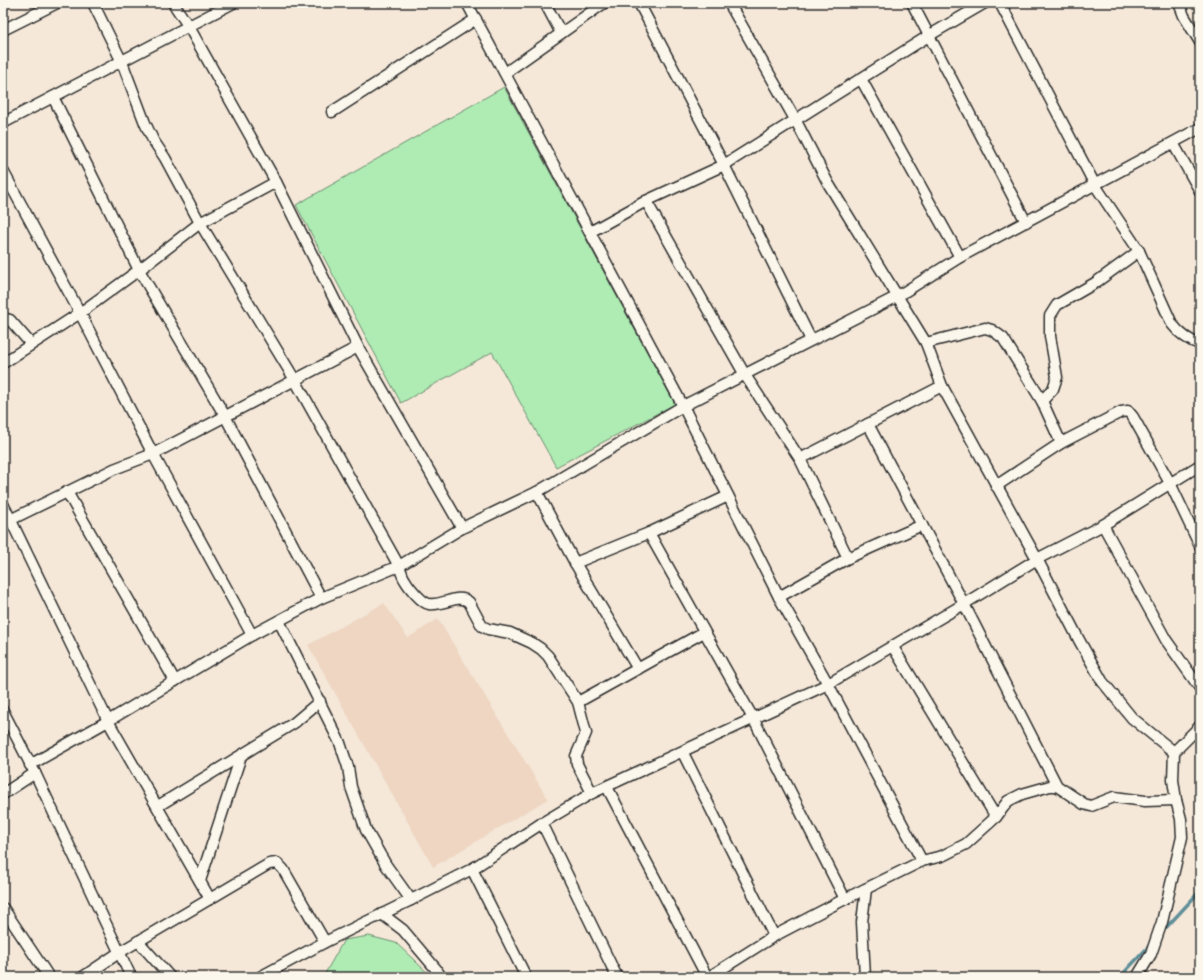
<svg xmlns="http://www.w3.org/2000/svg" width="1203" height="980" viewBox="0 0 1203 980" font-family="'Indie Flower',sans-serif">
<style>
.built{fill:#eed6c2}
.green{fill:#aeecb3;stroke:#6c8c6f}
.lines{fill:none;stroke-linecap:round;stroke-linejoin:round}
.stream{stroke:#608f99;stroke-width:3.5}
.street-casing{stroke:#2b2b2b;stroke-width:13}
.street{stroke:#fbf7ec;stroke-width:10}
</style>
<rect width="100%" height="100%" fill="#f5e8d9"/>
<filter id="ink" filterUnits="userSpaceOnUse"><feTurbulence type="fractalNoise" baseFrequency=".025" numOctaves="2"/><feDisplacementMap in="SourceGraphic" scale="8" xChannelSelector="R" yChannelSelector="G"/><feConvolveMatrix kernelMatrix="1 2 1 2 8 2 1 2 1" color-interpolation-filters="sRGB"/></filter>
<g filter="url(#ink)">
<path class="built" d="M384,603l24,35 30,-19 110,180 -115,68 -125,-222z"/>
<g class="green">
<path d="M504,87l171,317 -119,63 -64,-115 -91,51 -105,-198z"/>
<path d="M369,936l27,7 36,34h-109l21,-37z"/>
</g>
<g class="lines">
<g class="stream">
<path d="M1162,932l38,-41"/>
<path d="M1120,977l31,-33"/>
</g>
<g class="street-casing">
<g id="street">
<path d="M93,3l29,59 23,61 8,17 12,18 35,65 95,157 104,186c2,4 3,10 6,14 4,7 17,23 24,24 14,2 29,-11 40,-2l13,24 6,3 22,4 22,10 9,6 7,7 30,46 8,31 -10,23 1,8 15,29"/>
<path d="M173,3l16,24 87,155 82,165 104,181"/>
<path d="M467,3l216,403 96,191 49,87 94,177"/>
<path d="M545,3l16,30"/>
<path d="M639,3l85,162 87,175"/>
<path d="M729,3l67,118 32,62 98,160 16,43 95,173 42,81 23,41 30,37 42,34"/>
<path d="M912,3l114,219"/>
<path d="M1000,3l95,182 44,66 33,73c7,9 17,17 28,20"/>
<path d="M1179,3l5,13 16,26"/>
<path d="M3,30l54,-27"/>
<path d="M505,73l99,-70"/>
<path d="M861,79l99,178"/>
<path d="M53,97l86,173 86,146 96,182"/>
<path d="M332,112l144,-93"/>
<path d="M3,123l230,-120"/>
<path d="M1173,143l27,48"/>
<path d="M3,171l77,142 73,141 99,181"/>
<path d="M646,201l99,174 55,84 48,99"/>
<path d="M590,232l56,-31 78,-36 206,-130 55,-32"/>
<path d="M3,318l7,2 21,24"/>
<path d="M926,343l59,-15 7,2 11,8 39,63 19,42"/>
<path d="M3,363l77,-50 59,-43 61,-47 76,-41"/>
<path d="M1042,401l11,-12 4,-12 -7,-41v-20l7,-11 38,-22 44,-32"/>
<path d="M868,424l96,180 93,182 27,18 7,2 23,-9 31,4 31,-1"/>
<path d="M800,459l142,-73"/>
<path d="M996,486l65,-43 60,-31 7,-1 5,6 37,66 30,63"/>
<path d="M67,492l108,189"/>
<path d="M537,492l38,71 63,106"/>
<path d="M3,504l105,217 102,178"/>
<path d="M3,522l7,-2 104,-51 39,-15 205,-107"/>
<path d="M1103,525l63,115 34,48"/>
<path d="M649,533l105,187 91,179"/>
<path d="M575,563l74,-30 79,-37"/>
<path d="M779,597l69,-39 74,-33"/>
<path d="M279,621l61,122 8,24 3,20 15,43 20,35 25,35"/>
<path d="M893,647l103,170"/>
<path d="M578,702l126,-70"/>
<path d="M3,711l32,62 96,204"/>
<path d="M683,753l91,183"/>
<path d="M30,765l78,-44 144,-86 69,-37 78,-32 63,-38 75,-36 146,-86 215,-110 62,-39 240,-129"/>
<path d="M607,787l100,190"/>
<path d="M3,794l32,-21"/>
<path d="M158,806l136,-83 26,-22"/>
<path d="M542,823l75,154"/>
<path d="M472,869l54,108"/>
<path d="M200,881l41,-125"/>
<path d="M3,908l46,69"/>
<path d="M382,914l21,16 33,39 5,8"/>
<path d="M138,941l32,36"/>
<path d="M83,977l37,-25 149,-88 8,-1 6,6 42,73"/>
<path d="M260,977l65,-35 86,-42 61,-31 70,-46 50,-30 236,-109 136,-80 73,-45 66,-34 97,-60"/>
<path d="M709,977l65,-41 71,-37 77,-38 20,-5 24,-12 30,-27 12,-16 14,-7 28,-8h7"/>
<path d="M865,977l-3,-55 4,-33"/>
<path d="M1137,977l14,-23 11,-32 20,-85 -1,-18 -5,-19 -3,-20 1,-28 26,-26"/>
</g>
</g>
<use href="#street" class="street"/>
</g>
</g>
<rect width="1203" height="980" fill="none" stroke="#fbf7ec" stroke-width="16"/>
<rect x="8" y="8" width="1187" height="964" fill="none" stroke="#2b2b2b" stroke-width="1.5" filter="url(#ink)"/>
</svg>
